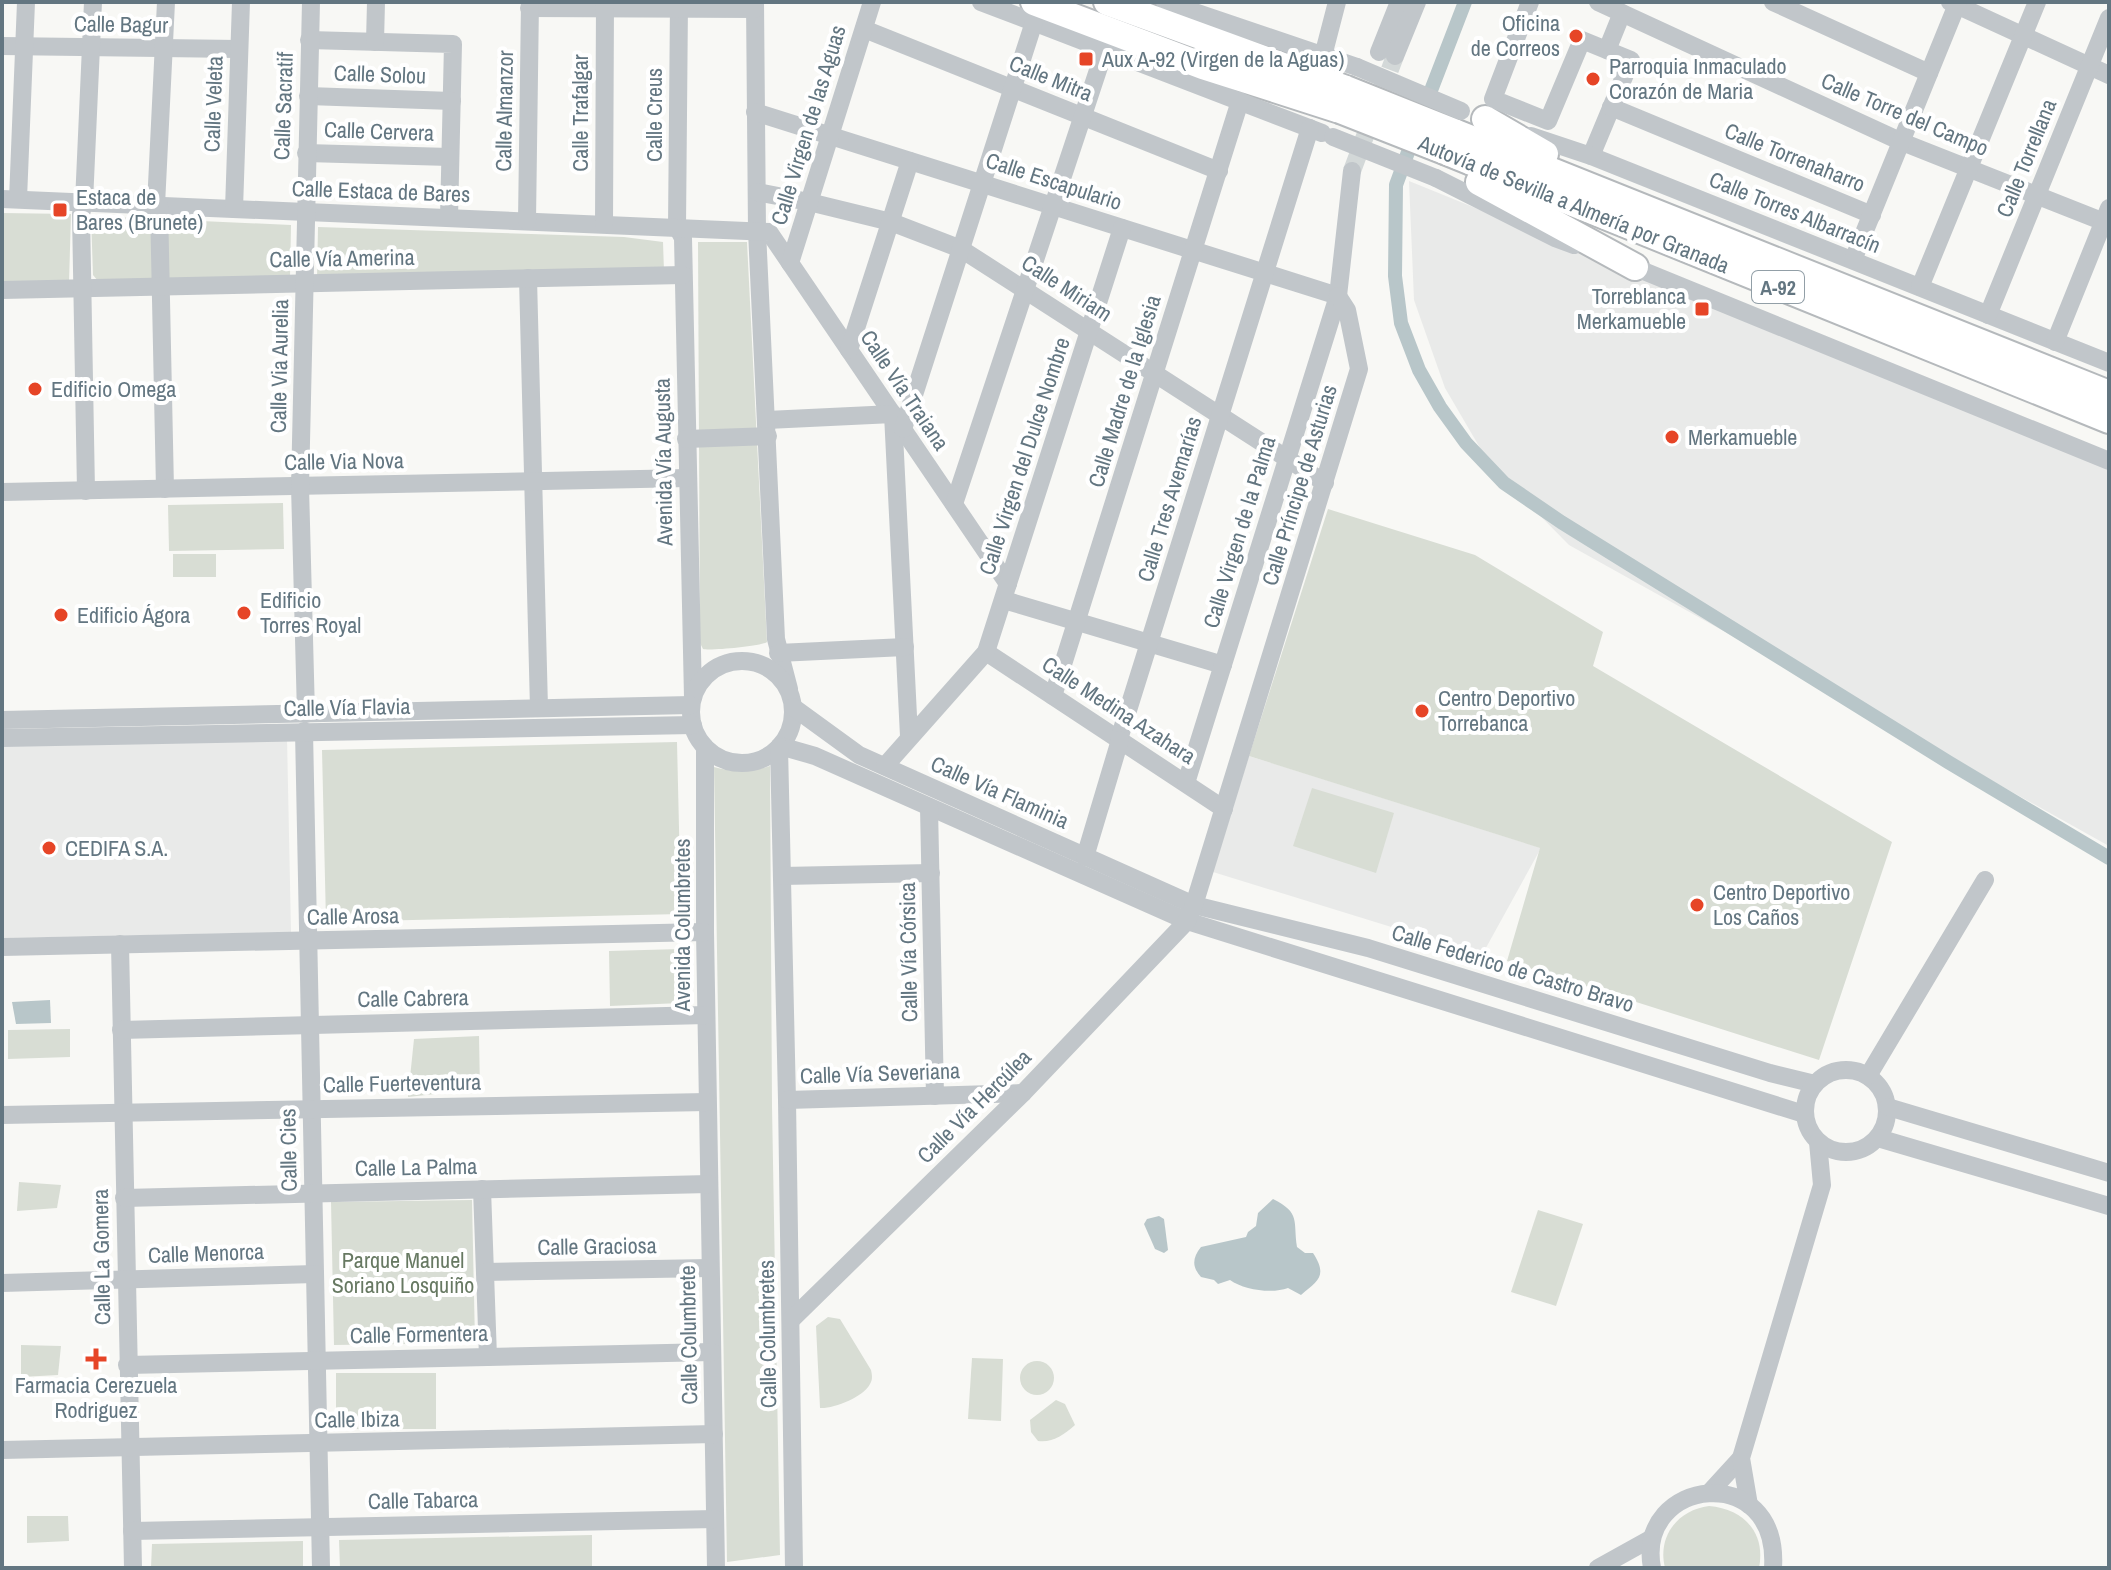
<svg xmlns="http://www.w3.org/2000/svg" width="2111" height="1570" viewBox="0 0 2111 1570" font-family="'Archivo Narrow',sans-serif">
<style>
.built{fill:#e9eae9}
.green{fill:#d8ddd4}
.water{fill:#b8c6c9}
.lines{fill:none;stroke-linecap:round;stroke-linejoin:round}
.canal{stroke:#b8c6c9;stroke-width:14}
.minor-tunnel{stroke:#d3d8d8;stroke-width:18;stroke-dasharray:18 9;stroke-linecap:butt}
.highway-casing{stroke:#b5b9bc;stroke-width:30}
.minor{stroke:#c1c6ca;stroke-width:18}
.highway{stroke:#fff;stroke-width:26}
.highway-bridge-casing{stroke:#b5b9bc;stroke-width:30;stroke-linecap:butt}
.minor-bridge{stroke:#c1c6ca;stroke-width:18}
.highway-bridge{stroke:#fff;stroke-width:26}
.poi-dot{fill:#e64527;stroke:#fff;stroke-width:3}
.labels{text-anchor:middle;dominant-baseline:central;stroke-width:8;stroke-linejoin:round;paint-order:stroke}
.shield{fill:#fff;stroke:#929fa7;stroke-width:2}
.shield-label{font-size:20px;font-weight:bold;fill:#637681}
.poi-label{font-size:22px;fill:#637681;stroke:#fff;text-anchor:start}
.street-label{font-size:22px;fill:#637681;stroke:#fff}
.park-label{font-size:22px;fill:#677962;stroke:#fff}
</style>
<rect width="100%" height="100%" fill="#f8f8f5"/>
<g class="built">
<path d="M1409,181l700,284v381l-540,-301 -79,-80 -45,-77 -31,-88z"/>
<path d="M287,737l4,195 -289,6v-195z"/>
<path d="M1249,756l292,92 -59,107 -269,-83z"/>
</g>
<g class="green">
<path d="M2,213l69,1 -2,69 -67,1z"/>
<path d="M91,216l200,9 -1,53 -192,3 -5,-6z"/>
<path d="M318,227l306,10 39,5 1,29 -347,8z"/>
<path d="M698,242h49l20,400c-5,4 -57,9 -64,7l-3,-6z"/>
<path d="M283,503l1,46 -115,2 -1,-46z"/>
<path d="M1328,509l147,46 128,77 -10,34 299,176 -73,218 -312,-99 33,-113 -291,-92z"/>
<rect x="173" y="554" width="43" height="23"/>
<path d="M677,742l4,172 -355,8 -4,-172z"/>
<path d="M770,766l2,340 8,449 -53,7 -13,-795c21,6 36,5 56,-1z"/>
<path d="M1312,788l82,25 -18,60 -83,-27z"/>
<path d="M680,949l1,54 -71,3 -1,-55z"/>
<path d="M70,1029v28l-62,2v-29z"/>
<path d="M479,1036l1,53 -72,8 6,-58z"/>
<path d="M19,1182l42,3 -4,23 -40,3z"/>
<path d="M472,1200l3,143 -141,2 -3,-143z"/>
<path d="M1538,1210l45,14 -27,82 -45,-14z"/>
<path d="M828,1317l12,2 31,51c1,5 2,9 -1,14 -6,13 -37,25 -50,24l-4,-82z"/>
<path d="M21,1345l40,1 -3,29 -37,2z"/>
<path d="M972,1358l31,1 -2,62 -33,-2z"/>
<circle cx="1037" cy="1378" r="17"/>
<rect x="336" y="1373" width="100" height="56"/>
<path d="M1056,1400l9,4 10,21c-11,10 -23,18 -37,16l-7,-9 -1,-12z"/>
<path d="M1709,1506c35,3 57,27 50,62h-94c-8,-32 13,-58 44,-62z"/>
<path d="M27,1516h41l1,25 -42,2z"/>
<path d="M592,1535v33h-252l-1,-28z"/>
<path d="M303,1541v27h-152l1,-24z"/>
</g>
<g class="water">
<path d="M50,1000l1,23 -35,1 -4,-22z"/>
<path d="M1273,1199c28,14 20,22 24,48l8,6h8c15,23 5,28 -12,42l-13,-7c-16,6 -44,2 -58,-8l-12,4 -4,-4 -13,-3c-9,-10 -9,-19 0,-30l45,-10 2,-5 8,-6 2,-13z"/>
<path d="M1159,1216l5,3 4,31 -4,3 -9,-4 -11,-25 3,-5z"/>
</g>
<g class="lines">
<g class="canal">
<path d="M1425,106l40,-104"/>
<path d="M1415,133l-19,52 -1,91 6,47 18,47 21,37 26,36 38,40 57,39 387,240 161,96"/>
</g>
<path class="minor-tunnel" d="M1352,171l43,-115"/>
<g class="highway-casing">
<g id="highway">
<path d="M1034,2l169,64 137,44"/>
<path d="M1107,2l239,87"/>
<path d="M1485,119l60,35"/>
<path d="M1454,132l655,262"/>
<path d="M1447,152l662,268"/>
<path d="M1479,182l156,85"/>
</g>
</g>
<g class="minor">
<path d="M679,2l-2,225 6,11 10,459"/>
<path d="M755,2l2,229 19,408 13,50"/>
<path d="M981,2l341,131"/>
<path d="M1165,2l192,65"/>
<path d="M1530,2l-37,97 55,22 34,-81 49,20 -40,96"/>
<path d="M1598,2l304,140 207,82"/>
<path d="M1773,2l156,71"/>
<path d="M1950,2l159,73"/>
<path d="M529,8l226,1"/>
<path d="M864,29l355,142"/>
<path d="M309,40l144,4 -4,174"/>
<path d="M375,42l1,-40"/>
<path d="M2,46l237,3"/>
<path d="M1607,50l15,-37"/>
<path d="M1379,52l20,-50"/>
<path d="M1323,56l14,-54"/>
<path d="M1395,56l22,-54"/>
<path d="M308,96l144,5"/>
<path d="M1611,107l261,108"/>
<path d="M755,112l583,184"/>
<path d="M1531,136l60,20 518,207"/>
<path d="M306,153l144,4"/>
<path d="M1436,178l119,60 19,7"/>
<path d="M757,192l52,10 82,20 70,27 364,234"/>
<path d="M2,199l767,33 239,352"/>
<path d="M18,199l8,-197"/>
<path d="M156,205l10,-203"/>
<path d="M159,205l6,284"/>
<path d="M234,209l7,-207"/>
<path d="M527,221l3,-219"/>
<path d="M604,224l1,-222"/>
<path d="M1853,260l105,-258"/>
<path d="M790,263l82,-261"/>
<path d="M1624,263l485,198"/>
<path d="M528,278l11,430"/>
<path d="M1920,287l117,-285"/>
<path d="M2,290l681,-15"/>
<path d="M1988,315l121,-297"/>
<path d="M2055,342l54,-134"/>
<path d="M849,350l61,-189"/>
<path d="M767,420l126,-6 16,322"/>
<path d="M903,429l131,-407"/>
<path d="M686,439l82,-3"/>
<path d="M86,491l-5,-277 3,-12 9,-200"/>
<path d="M2,492l686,-14"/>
<path d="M954,504l151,-455"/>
<path d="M1004,600l219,65"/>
<path d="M986,652l238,157"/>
<path d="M778,653l127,-6"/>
<circle cx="742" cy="712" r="51"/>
<path d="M1053,696l187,-595"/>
<path d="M793,707l66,48 335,150 174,43 402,125 45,11"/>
<path d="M306,714l-6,-228 11,-484"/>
<path d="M2,720l689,-15"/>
<path d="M304,731l17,837"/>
<path d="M2,738l691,-13"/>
<path d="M1119,739l191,-611"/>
<path d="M780,746l35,10 372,165 617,193"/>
<path d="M705,747v185l11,636"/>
<path d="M779,747l8,353 7,468"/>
<path d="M885,766l101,-114 136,-424"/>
<path d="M1186,783l152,-487 14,-125"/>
<path d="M929,807l6,289"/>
<path d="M1085,857l35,-117"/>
<path d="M782,876l149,-3"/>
<path d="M120,944l13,624"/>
<path d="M2,947l703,-15"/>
<path d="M121,1030l585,-15"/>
<circle cx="1846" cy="1111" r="41"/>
<path d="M1868,1076l117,-196"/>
<path d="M787,1100l236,-7"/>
<path d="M1888,1107l221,66"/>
<path d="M2,1115l705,-13"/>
<path d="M1878,1138l231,68"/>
<path d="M482,1189l6,168"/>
<path d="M124,1198l585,-14"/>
<path d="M485,1272l225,-4"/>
<path d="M2,1283l313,-9"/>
<path d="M791,1320l232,-227 164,-172 7,-16 165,-536 -12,-59 -9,-14"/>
<path d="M127,1365l585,-13"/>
<path d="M2,1450l712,-16"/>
<path d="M1709,1493l32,-35"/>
<path d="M1749,1505l-8,-47 81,-273 -4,-43"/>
<path d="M132,1531l583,-12"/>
<path d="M1598,1568l54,-30"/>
<path d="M1652,1568c-17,-91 128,-108 121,0"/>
</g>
<use href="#highway" class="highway"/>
<g class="highway-bridge-casing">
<g id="highway-bridge">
<path d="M1346,89l108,43"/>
<path d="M1340,110l107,42"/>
</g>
</g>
<g class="minor-bridge">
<path d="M1357,67l104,44"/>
<path d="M1333,137l103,41"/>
</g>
<use href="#highway-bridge" class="highway-bridge"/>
</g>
<g class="poi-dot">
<circle cx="1576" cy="36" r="8"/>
<rect x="1078" y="51" width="16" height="16" rx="4"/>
<circle cx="1593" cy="79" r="8"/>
<rect x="52" y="202" width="16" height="16" rx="4"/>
<rect x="1694" y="301" width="16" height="16" rx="4"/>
<circle cx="35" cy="389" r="8"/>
<circle cx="1672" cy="437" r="8"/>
<circle cx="244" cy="613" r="8"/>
<circle cx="61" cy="615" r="8"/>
<circle cx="1422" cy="711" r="8"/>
<circle cx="49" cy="848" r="8"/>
<circle cx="1697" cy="905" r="8"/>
<path d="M92 1347h8v8h8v8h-8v8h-8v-8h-8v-8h8z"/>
</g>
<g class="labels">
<rect class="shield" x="1752" y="271" width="52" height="32" rx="6"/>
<g class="shield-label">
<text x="1778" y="287">A-92</text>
</g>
<g class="poi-label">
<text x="1560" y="23" text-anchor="end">Oficina<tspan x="1560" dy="25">de Correos</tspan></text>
<text x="1102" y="59">Aux A-92 (Virgen de la Aguas)</text>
<text x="1609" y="66">Parroquia Inmaculado<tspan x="1609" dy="25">Corazón de Maria</tspan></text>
<text x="76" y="197">Estaca de<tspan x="76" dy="25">Bares (Brunete)</tspan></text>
<text x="1686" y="296" text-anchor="end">Torreblanca<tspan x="1686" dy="25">Merkamueble</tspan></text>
<text x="51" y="389">Edificio Omega</text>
<text x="1688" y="437">Merkamueble</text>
<text x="260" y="600">Edificio<tspan x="260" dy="25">Torres Royal</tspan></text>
<text x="77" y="615">Edificio Ágora</text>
<text x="1438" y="698">Centro Deportivo<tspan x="1438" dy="25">Torrebanca</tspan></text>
<text x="65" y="848">CEDIFA S.A.</text>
<text x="1713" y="892">Centro Deportivo<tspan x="1713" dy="25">Los Caños</tspan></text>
<text x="96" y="1385" text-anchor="middle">Farmacia Cerezuela<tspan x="96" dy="25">Rodriguez</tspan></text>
</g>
<g class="street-label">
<text transform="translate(121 24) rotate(1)">Calle Bagur</text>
<text transform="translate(380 74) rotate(2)">Calle Solou</text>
<text transform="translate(1051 78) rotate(22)">Calle Mitra</text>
<text transform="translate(213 104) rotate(-88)">Calle Veleta</text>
<text transform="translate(283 106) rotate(-88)">Calle Sacratif</text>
<text transform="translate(504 111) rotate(-89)">Calle Almanzor</text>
<text transform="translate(580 113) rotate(-90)">Calle Trafalgar</text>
<text transform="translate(1905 114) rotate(23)">Calle Torre del Campo</text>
<text transform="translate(654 115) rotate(-90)">Calle Creus</text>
<text transform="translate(808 125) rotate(-73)">Calle Virgen de las Aguas</text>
<text transform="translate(379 131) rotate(2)">Calle Cervera</text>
<text transform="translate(1795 157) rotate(22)">Calle Torrenaharro</text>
<text transform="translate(2026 158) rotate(-68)">Calle Torrellana</text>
<text transform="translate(1054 181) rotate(18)">Calle Escapulario</text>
<text transform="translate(381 191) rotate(2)">Calle Estaca de Bares</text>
<text transform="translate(1574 204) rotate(22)">Autovía de Sevilla a Almería por Granada</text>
<text transform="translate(1795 212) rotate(22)">Calle Torres Albarracín</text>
<text transform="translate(342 258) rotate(-1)">Calle Vía Amerina</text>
<text transform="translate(1067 288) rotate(33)">Calle Miriam</text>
<text transform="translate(279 366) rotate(-89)">Calle Via Aurelia</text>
<text transform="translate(905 390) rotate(56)">Calle Vía Traiana</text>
<text transform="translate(1124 391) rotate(-73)">Calle Madre de la Iglesia</text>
<text transform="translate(1024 456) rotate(-72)">Calle Virgen del Dulce Nombre</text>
<text transform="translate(344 461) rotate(-1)">Calle Via Nova</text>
<text transform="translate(663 462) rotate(-91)">Avenida Vía Augusta</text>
<text transform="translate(1299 485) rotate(-73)">Calle Príncipe de Asturias</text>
<text transform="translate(1169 499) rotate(-73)">Calle Tres Avemarías</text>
<text transform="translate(1239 532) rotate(-73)">Calle Virgen de la Palma</text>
<text transform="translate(347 707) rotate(-1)">Calle Vía Flavia</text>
<text transform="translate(1119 710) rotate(33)">Calle Medina Azahara</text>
<text transform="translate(1000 792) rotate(24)">Calle Vía Flaminia</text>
<text transform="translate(353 916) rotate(-1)">Calle Arosa</text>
<text transform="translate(682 925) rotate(-90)">Avenida Columbretes</text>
<text transform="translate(908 952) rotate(-91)">Calle Vía Córsica</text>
<text transform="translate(1513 968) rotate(17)">Calle Federico de Castro Bravo</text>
<text transform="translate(413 998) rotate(-1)">Calle Cabrera</text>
<text transform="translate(880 1073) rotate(-2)">Calle Vía Severiana</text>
<text transform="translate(402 1083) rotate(-1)">Calle Fuerteventura</text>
<text transform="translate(974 1106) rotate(-45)">Calle Vía Hercúlea</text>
<text transform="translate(288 1150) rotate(-91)">Calle Cies</text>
<text transform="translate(416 1167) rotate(-1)">Calle La Palma</text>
<text transform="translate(597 1246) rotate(-1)">Calle Graciosa</text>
<text transform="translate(206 1253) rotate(-2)">Calle Menorca</text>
<text transform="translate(101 1257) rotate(-91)">Calle La Gomera</text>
<text transform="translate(419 1334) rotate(-1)">Calle Formentera</text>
<text transform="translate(767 1334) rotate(-91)">Calle Columbretes</text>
<text transform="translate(688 1335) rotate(-91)">Calle Columbrete</text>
<text transform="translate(357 1419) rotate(-1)">Calle Ibiza</text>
<text transform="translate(423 1500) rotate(-1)">Calle Tabarca</text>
</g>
<g class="park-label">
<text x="403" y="1260">Parque Manuel<tspan x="403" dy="25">Soriano Losquiño</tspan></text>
</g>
</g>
<rect width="2111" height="1570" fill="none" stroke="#637681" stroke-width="8"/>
</svg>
